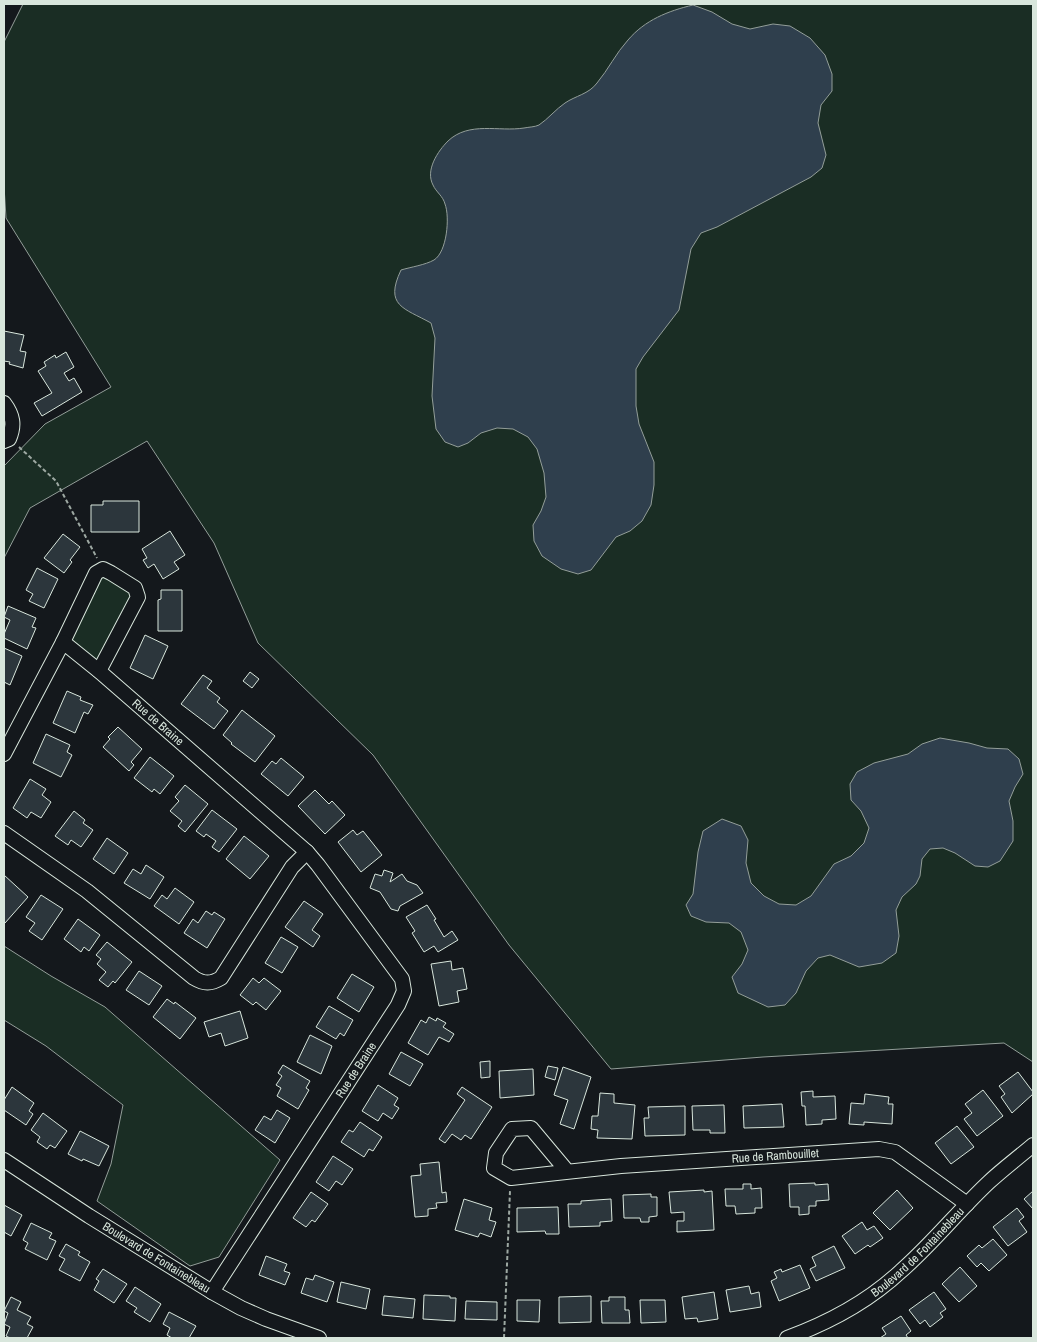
<svg xmlns="http://www.w3.org/2000/svg" width="1037" height="1342" viewBox="0 0 1037 1342" font-family="'Archivo Narrow',sans-serif">
<style>
.green{fill:#1a2d24;stroke:#939e99}
.water{fill:#2f3f4d;stroke:#939e99}
.building{fill:#2c363c;stroke:#d8e6dc}
.lines{fill:none;stroke-linecap:round;stroke-linejoin:round}
.minor-casing{stroke:#d8e6dc;stroke-width:16}
.path{stroke:#9da8a2;stroke-width:2;stroke-dasharray:4 2.5;stroke-linecap:butt}
.minor{stroke:#14181c;stroke-width:14}
.labels{text-anchor:middle;dominant-baseline:central;stroke-width:4;stroke-linejoin:round;paint-order:stroke}
.street-label{font-size:12px;fill:#d8e6dc;stroke:#14181c}
</style>
<rect width="100%" height="100%" fill="#14181c"/>
<g class="green">
<path d="M23,4h1010v1058l-29,-19 -241,14 -152,12 -102,-124 -136,-190 -115,-112 -44,-100 -67,-102 -117,67 -26,50v-92l41,-42 66,-37 -105,-169 -2,-32v-144z"/>
<path d="M96,573l39,15 -36,83 -36,-29z"/>
<path d="M4,946l47,30 54,31 175,153 -61,97 -29,9 -93,-65 14,-37 12,-59 -77,-59 -42,-26z"/>
</g>
<g class="water">
<path d="M693,5l19,7 20,12 18,5 23,-5 17,2 20,12 15,17 7,19v17l-11,14 -3,18 8,32 -4,13 -11,9 -94,50 -16,6 -10,16 -12,61 -36,47 -7,12v37l3,18 15,38v23l-3,20 -9,16 -12,10 -14,6 -25,33 -13,4 -17,-5 -19,-13 -8,-15 -1,-16 8,-14 5,-14 -2,-24 -7,-24 -9,-12 -15,-8 -16,-1 -16,5 -13,10 -10,4 -13,-5 -9,-13 -4,-33 3,-58 -4,-15c-27,-15 -47,-17 -30,-53 10,-3 24,-5 33,-10 13,-8 16,-43 11,-56 -2,-8 -9,-12 -12,-19 -8,-15 5,-34 15,-44 21,-20 51,-9 76,-13 5,-1 11,-1 15,-3 9,-6 17,-16 26,-22 10,-7 24,-9 32,-20 11,-13 19,-30 31,-43 17,-20 40,-29 65,-35z"/>
<path d="M940,738l29,5 18,5 21,1 11,10 4,15 -8,13 -6,14 4,20v20l-13,20 -12,6 -13,-1 -20,-13 -12,-5 -13,1 -8,10 -2,17 -4,8 -14,13 -6,13 3,26 -3,17 -14,10 -23,4 -29,-12 -12,3 -12,13 -10,22 -11,12 -17,2 -30,-14 -6,-16 10,-13 6,-14 -7,-18 -12,-9 -23,-1 -15,-6 -5,-11 7,-11 5,-42 5,-21 19,-12 19,7 7,14 -2,23 5,20 13,13 15,8 17,1 15,-9 23,-32 17,-8 13,-13 5,-15 -8,-17 -10,-11 -1,-16 7,-12 17,-9 34,-9 14,-10z"/>
</g>
<g class="building">
<path d="M4,331l20,4 -4,16 6,1 -3,16 -14,-4 1,-2 -6,-1z"/>
<path d="M66,352l8,15 -10,6 5,8 5,-3 8,14 -40,24 -8,-13 18,-10 -14,-22 8,-5 -2,-4 11,-7 1,3z"/>
<path d="M103,501h36v31h-48v-27h12z"/>
<path d="M170,531l15,24 -11,7 5,7 -16,10 -9,-15 -6,4 -5,-8 4,-2 -5,-9z"/>
<path d="M63,534l17,13 -10,13 2,2 -8,11 -20,-15z"/>
<path d="M37,568l21,11 -14,29 -15,-7 4,-7 -7,-4z"/>
<path d="M161,590h21v41h-24v-31l3,-1z"/>
<path d="M8,606l28,12 -4,9 4,1 -9,21 -23,-11v-4l6,-14 -6,-3z"/>
<path d="M145,635l23,11 -15,33 -23,-11z"/>
<path d="M4,648l18,8 -12,29 -6,-3z"/>
<path d="M250,672l9,7 -7,9 -9,-7z"/>
<path d="M203,675l9,6 -5,7 13,10 -3,4 11,9 -14,18 -33,-25z"/>
<path d="M67,691l14,6 -1,3 13,5 -5,9 -4,-2 -9,21 -22,-10z"/>
<path d="M242,710l33,26 -20,26 -24,-18 1,-1 -9,-8z"/>
<path d="M118,727l24,22 -11,13 3,3 -5,6 -26,-24 7,-8 -2,-2z"/>
<path d="M46,734l24,11 -3,7 5,3 -11,22 -28,-14z"/>
<path d="M150,757l24,19 -14,18 -6,-5 -2,3 -18,-14z"/>
<path d="M281,758l23,19 -16,19 -27,-22 11,-13 4,3z"/>
<path d="M30,779l16,10 -4,6 9,7 -10,16 -10,-6 -4,6 -14,-10z"/>
<path d="M185,785l23,19 -23,28 -7,-6 4,-5 -12,-10 9,-10 -4,-4z"/>
<path d="M315,790l14,14 3,-3 13,14 -20,19 -27,-28z"/>
<path d="M212,810l25,19 -18,23 -7,-5 4,-6 -10,-7 -2,3 -8,-6z"/>
<path d="M74,811l11,9 -2,3 10,7 -12,17 -10,-7 -3,5 -13,-9z"/>
<path d="M353,830l4,5 6,-4 19,24 -21,17 -23,-30z"/>
<path d="M244,836l25,20 -19,23 -24,-20z"/>
<path d="M107,838l21,15 -14,21 -21,-15z"/>
<path d="M146,865l18,12 -14,22 -26,-16 9,-14 8,5z"/>
<path d="M384,870l9,3 -3,9 12,-8 5,7 10,4 6,8 -23,13 -2,5 -7,-2 -11,-17 -10,-4 5,-14 7,2z"/>
<path d="M4,875l24,22 -23,26 -1,-1z"/>
<path d="M175,888l19,14 -15,22 -25,-18 8,-11 5,4z"/>
<path d="M41,895l22,14 -21,31 -13,-9 6,-8 -9,-6z"/>
<path d="M304,901l19,13 -11,16 8,6 -7,11 -28,-20z"/>
<path d="M427,905l9,14 -2,1 10,17 8,-6 6,9 -20,12 -4,-6 -10,6 -12,-19 3,-2 -9,-14z"/>
<path d="M206,911l6,4 2,-3 11,7 -18,29 -23,-15 9,-14 5,4z"/>
<path d="M78,919l22,16 -11,16 -5,-4 -3,5 -17,-13z"/>
<path d="M281,937l17,10 -16,26 -17,-10z"/>
<path d="M107,942l25,20 -17,21 -2,-2 -5,6 -9,-7 7,-8 -9,-8 4,-5 -5,-4z"/>
<path d="M451,961l1,9 11,-2 4,21 -10,2 2,11 -20,4 -8,-42z"/>
<path d="M139,971l23,15 -13,19 -23,-15z"/>
<path d="M352,974l22,13 -15,25 -22,-14z"/>
<path d="M253,978l6,5 5,-5 17,13 -15,19 -10,-8 -3,3 -13,-10z"/>
<path d="M167,999l7,5 1,-2 21,16 -16,21 -27,-22z"/>
<path d="M329,1006l24,14 -9,16 -4,-3 -4,6 -20,-12z"/>
<path d="M240,1011l8,27 -23,8 -4,-13 -12,4 -5,-15z"/>
<path d="M429,1017l7,4 1,-3 9,5 -3,4 11,7 -5,8 -10,-5 -11,18 -20,-12 13,-23 5,3z"/>
<path d="M310,1035l22,11 -11,28 -24,-12z"/>
<path d="M401,1052l22,12 -13,22 -21,-12z"/>
<path d="M490,1061v16l-9,1 -1,-16z"/>
<path d="M283,1065l27,16 -4,7 3,2 -11,19 -21,-13 4,-8 -5,-3 6,-9 -4,-3z"/>
<path d="M548,1066l10,2 -3,12 -10,-3z"/>
<path d="M563,1067l28,10 -17,52 -14,-5 8,-24 -14,-5z"/>
<path d="M533,1069l1,26 -34,3 -1,-27z"/>
<path d="M1018,1072l15,20v2l-21,19 -11,-16 4,-3 -6,-8z"/>
<path d="M378,1085l20,13 -4,7 5,3 -7,11 -9,-6 -5,8 -16,-10z"/>
<path d="M12,1087l22,16 -5,8 4,3 -7,11 -22,-15v-10z"/>
<path d="M462,1087l30,20 -21,32 -6,-4 -4,5 -9,-6 -7,9 -6,-4 26,-39 -8,-6z"/>
<path d="M983,1090l20,26 -26,20 -13,-17 8,-6 -7,-9z"/>
<path d="M813,1091v6l22,-1 1,23 -14,1v4l-16,1 -1,-19h-3l-1,-14z"/>
<path d="M600,1093l14,1v9l21,2 -3,34 -35,-1 1,-8 -7,-1 1,-13h6z"/>
<path d="M865,1094l24,3 -1,7h5l-1,20 -28,-2v3l-15,-1 2,-21 13,1z"/>
<path d="M782,1104l2,23 -40,1 -1,-22z"/>
<path d="M724,1105l1,28h-15v-3h-17l-1,-24z"/>
<path d="M685,1106v29l-40,1 -1,-18h5l-1,-11z"/>
<path d="M277,1110l13,8 -15,25 -20,-13 9,-14 7,4z"/>
<path d="M43,1113l24,18 -12,17 -5,-3 -3,4 -10,-7 3,-5 -9,-7z"/>
<path d="M360,1122l22,15 -9,14 -4,-2 -5,8 -23,-15 8,-12 4,2z"/>
<path d="M957,1126l17,21 -23,17 -16,-21z"/>
<path d="M80,1131l29,15 -10,20 -16,-7 -1,2 -14,-7z"/>
<path d="M333,1156l20,13 -11,16 -6,-4 -7,10 -13,-9z"/>
<path d="M439,1162l3,31 4,-1 1,10 -11,1 1,5 -9,1v7l-13,1 -4,-41 10,-1 -1,-11z"/>
<path d="M815,1183v2l13,-1 1,16 -13,1v5h-7v8l-10,1v-8h-9l-1,-23z"/>
<path d="M743,1184h8v5l10,-1 1,20h-7v5l-19,1 -1,-8h-9l-1,-17h18z"/>
<path d="M704,1190v2l8,-1 2,39 -37,2v-11h7v-9l-13,1 -2,-21z"/>
<path d="M897,1190l16,18 -23,22 -17,-17z"/>
<path d="M1033,1191v18l-9,-10z"/>
<path d="M311,1192l17,12 -13,18 -3,-2 -6,7 -13,-9z"/>
<path d="M651,1194v3h6v19l-8,1v5h-8l-1,-4h-16l-1,-23z"/>
<path d="M464,1199l28,9 -3,12 7,2 -5,15 -11,-4 -2,4 -23,-7z"/>
<path d="M611,1199l1,22 -12,1v4l-31,1 -1,-23h13v-3z"/>
<path d="M4,1205l18,10 -11,21 -7,-4z"/>
<path d="M558,1207l1,27h-13l-1,-3 -28,1v-24z"/>
<path d="M1017,1208l7,9 -5,4 8,11 -19,14 -15,-19z"/>
<path d="M862,1222l5,8 7,-4 9,12 -13,9 -2,-2 -13,9 -13,-18z"/>
<path d="M31,1223l21,10 -3,5 7,3 -9,19 -22,-11 3,-6 -5,-3z"/>
<path d="M993,1239l14,16 -18,16 -8,-8 -4,4 -10,-11 12,-11 3,3z"/>
<path d="M66,1244l14,8 -2,3 12,7 -10,19 -21,-11 6,-11 -6,-3z"/>
<path d="M834,1246l11,22 -29,13 -6,-12 6,-3 -4,-9z"/>
<path d="M266,1256l21,8 -3,7 6,2 -5,12 -26,-10z"/>
<path d="M800,1265l10,23 -31,13 -8,-20 6,-3 -3,-6 7,-3 1,3z"/>
<path d="M960,1267l17,19 -18,16 -17,-18z"/>
<path d="M103,1269l24,15 -13,19 -20,-13 5,-9 -3,-2z"/>
<path d="M315,1275l19,7 -7,20 -26,-9 5,-15 7,2z"/>
<path d="M341,1282l29,7 -4,20 -29,-7z"/>
<path d="M749,1286l2,8 8,-2 2,15 -31,5 -4,-22z"/>
<path d="M135,1287l26,17 -11,18 -16,-10 3,-4 -11,-7z"/>
<path d="M714,1292l4,27 -20,3 -1,-4 -12,1 -3,-22z"/>
<path d="M934,1292l12,17 -6,4 3,4 -13,10 -5,-7 -5,4 -11,-14z"/>
<path d="M424,1295l26,1v2h6l-1,23 -32,-2z"/>
<path d="M384,1296l31,3 -2,19 -31,-3z"/>
<path d="M591,1296v26l-32,1v-26z"/>
<path d="M11,1297l10,5 -4,8 14,7 -4,7 6,3 -6,11h-17l-4,-2 4,-9 -6,-3 4,-11 -4,-2z"/>
<path d="M609,1297h16v13h4l1,13h-28l-1,-22h8z"/>
<path d="M517,1300h23l-1,22 -22,-1z"/>
<path d="M640,1300h25l1,22 -25,1z"/>
<path d="M466,1301l31,1v18l-32,-1z"/>
<path d="M169,1312l27,14 -7,12h-17l-5,-3 3,-7 -7,-4z"/>
<path d="M901,1316l10,15 -5,4 2,3h-28l6,-4 -4,-6z"/>
</g>
<g class="lines">
<g class="minor-casing">
<g id="minor">
<path d="M4,403c9,12 11,22 5,36l-5,2"/>
<path d="M63,642l33,-69 7,-4 8,4 24,15 3,9 -39,74"/>
<path id="s1" d="M4,754l59,-112 36,29 208,181 11,13 84,114 2,12 -6,14 -186,287"/>
<path d="M4,833l83,58 107,87c10,6 17,6 27,0l71,-111 15,-15"/>
<path id="s2" d="M4,1160l85,56 123,76 29,16 25,11 53,19"/>
<path id="s3" d="M567,1171l-36,-43 -19,1 -16,24 -2,15 17,10 110,-12 258,-17 16,3 72,52"/>
<path id="s4" d="M787,1338c41,-15 82,-37 114,-67 32,-28 58,-61 88,-89 14,-13 30,-25 44,-37"/>
</g>
</g>
<g class="path">
<path d="M19,447l37,34 41,77"/>
<path d="M504,1338l6,-147"/>
</g>
<use href="#minor" class="minor"/>
</g>
<g class="labels">
<g class="street-label">
<text stroke="none"><textPath href="#s1" startOffset="251">Rue de Braine</textPath></text>
<text transform="translate(356 1070) rotate(-57)">Rue de Braine</text>
<text stroke="none"><textPath href="#s3" startOffset="404">Rue de Rambouillet</textPath></text>
<text stroke="none"><textPath href="#s4" startOffset="158">Boulevard de Fontainebleau</textPath></text>
<text stroke="none"><textPath href="#s2" startOffset="181">Boulevard de Fontainebleau</textPath></text>
</g>
</g>
<rect width="1037" height="1342" fill="none" stroke="#d8e6dc" stroke-width="10"/>
</svg>
